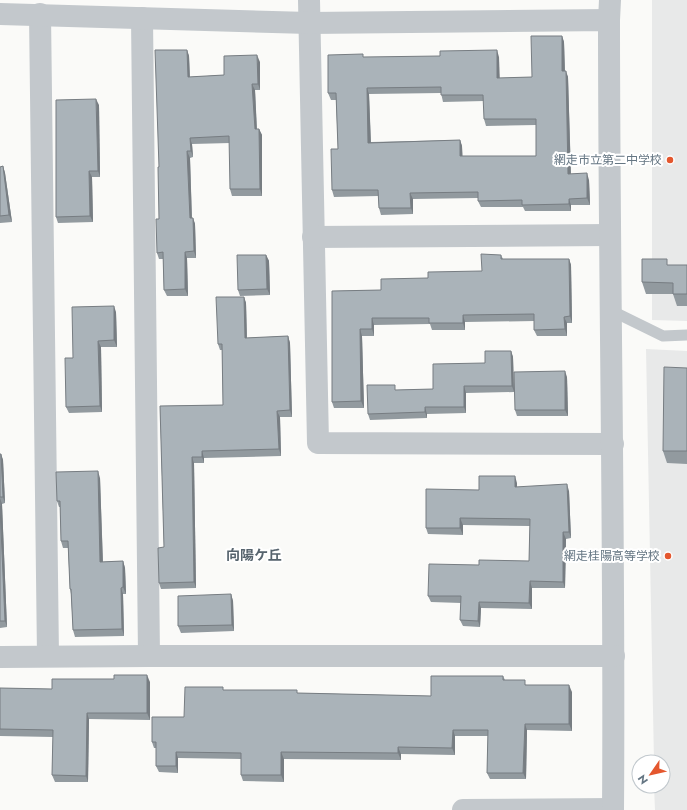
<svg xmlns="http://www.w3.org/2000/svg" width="687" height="810" viewBox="0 0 687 810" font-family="Jost,'Noto Sans JP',sans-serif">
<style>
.built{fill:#e8e9e9}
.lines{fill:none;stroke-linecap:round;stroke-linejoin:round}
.service{stroke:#c3c8cc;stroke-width:11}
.minor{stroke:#c3c8cc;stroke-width:22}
.tertiary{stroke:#c3c8cc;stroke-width:22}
.wall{fill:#929a9f;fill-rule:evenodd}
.shaded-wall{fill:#777d82}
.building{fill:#aab3b9;stroke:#777d82;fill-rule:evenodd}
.poi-dot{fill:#e4572e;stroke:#fff;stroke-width:1.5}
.labels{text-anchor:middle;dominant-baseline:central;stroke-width:4;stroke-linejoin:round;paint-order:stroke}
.poi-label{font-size:12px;fill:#657683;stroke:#fff;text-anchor:end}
.quarter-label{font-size:14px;font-weight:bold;fill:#57646e;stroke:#fff}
</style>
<rect width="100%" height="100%" fill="#fafaf8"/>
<g class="built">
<path d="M652,0h35v321l-35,-1z"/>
<path d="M646,349l41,2v459h-32l-1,-24h9v-24h-9z"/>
</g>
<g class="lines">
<path class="service" d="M610,310l53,26 24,-1"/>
<g class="minor">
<path d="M309,0l9,443 295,1"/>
<path d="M40,14l8,642"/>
<path d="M142,18l7,638"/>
<path d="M609,20l1,-20"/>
<path d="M313,237l296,-2"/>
<path d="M463,810l150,-1"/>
</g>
<g class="tertiary">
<path d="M0,14l309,9 300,-3c0,263 6,527 4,790"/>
<path d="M0,657l149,-1h465"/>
</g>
</g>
<g class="wall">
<path d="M562,36l2,6 1,29 3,6 3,97 18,6 1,25h-19v6h-46l-2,-4h-42l-3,-6v-3l-65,1v15l-32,1 -2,-7 -1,-12 -44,1 -2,-7 6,-41 -2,-49h-5l-3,-7 36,-36h135v21l33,-1zM441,93l2,9 41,-1v18l2,7 50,-1v31h-74v-10l-2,-6 -89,2 -2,-48z"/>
<path d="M187,50l2,6 1,21 34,-2 36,-13v28h-5l2,39h2l3,6v61h-30l-2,-7v-46l-38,1 1,13 -3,1 2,60h1l2,6 1,34h-9l1,38h-21l-3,-6 -1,-31h-4l-2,-6 2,-34v-52z"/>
<path d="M99,105l1,72h-8l1,45 -35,1 -2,-6z"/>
<path d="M0,157v10l3,-1 2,7 7,49 -12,1z"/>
<path d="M266,255l3,6 1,34 -30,1 -2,-6z"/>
<path d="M501,255l2,4h66l2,6 1,58h-5v13h-30l-3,-6v-9l-69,1v8h-33l-2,-6 -56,1v11h-12l2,72h-30l-2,-6v-111l49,-1 47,-12 54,-7z"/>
<path d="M669,265h18v41h-10l-4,-12h-27l-4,-12z"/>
<path d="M244,297l2,6 1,35 41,-2 2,7 2,74h-12l1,39 -77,2v5h-10l2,125 -35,1 -2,-6 5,-36 -4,-141 63,-1 -1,-55h-2l-2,-6z"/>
<path d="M116,312l1,35h-16l1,65 -33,1 -3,-6 7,-49z"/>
<path d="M511,351l2,6 1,35 -48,1v20l-39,1v4l-57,2 -2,-6 29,-24 36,-1z"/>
<path d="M687,368v96l-20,-1 -4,-12z"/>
<path d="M567,377l1,39h-51l-2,-6z"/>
<path d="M0,454h1l2,6 2,43 -3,1 5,123 -7,1z"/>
<path d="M100,478l3,84 20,-1 2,7 1,26h-3l1,42 -49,1 -2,-7 -2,-36 -1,-5 -2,-41h-5l-2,-7 -1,-34h-1l-2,-6z"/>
<path d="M517,483v4l52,4 2,47 -5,1 -1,49h-33v21l-51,-1 -1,19 -17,-1 -3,-6 1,-17 -30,-1 -3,-6 51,-31 50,-4 1,-35 -67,-1v10l-35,-1 -2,-6 53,-38z"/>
<path d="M231,594l2,7 1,30 -53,2 -3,-7z"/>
<path d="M503,676l2,4 22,5 45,7v39l-45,-1 -1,49h-36l-3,-6 1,-37h-33v19l-54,-1v6l-117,-1v23l-41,-1 -2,-6v-16l-63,-1v15l-19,-1 -3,-6v-18h-2l-2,-6 32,-25 40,-27 74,3 133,3z"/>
<path d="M150,682v38l-61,-1 -1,63h-33l-3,-7 1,-38 -53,-1v-48l52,1z"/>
</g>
<g class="shaded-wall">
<path d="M562,36l2,6 1,35 -3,-6z"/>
<path d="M187,50l2,6 1,28 -2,-7z"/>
<path d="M497,50l2,7 1,27 -3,-6z"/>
<path d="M257,55l3,7v28l-2,-6z"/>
<path d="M566,71l2,6 3,103 -3,-6z"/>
<path d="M252,84l3,6 2,45 -2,-6z"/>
<path d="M367,88l2,6 2,55 -3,-6z"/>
<path d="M96,99l3,6 1,72 -2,-6z"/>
<path d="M259,129l3,6v61l-2,-7z"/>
<path d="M190,138l2,6 1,13 -2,-6z"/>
<path d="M460,140l2,6 1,17 -3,-7z"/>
<path d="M187,151l3,7 2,67 -2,-7z"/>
<path d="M3,166l2,7 7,49 -3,-7z"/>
<path d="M89,171l3,6 1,45 -3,-6z"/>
<path d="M587,173l2,7 1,25 -3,-7z"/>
<path d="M410,193l3,6v15l-2,-6z"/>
<path d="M569,199l2,6v6l-2,-7z"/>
<path d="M193,218l2,6 1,34 -2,-7z"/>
<path d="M185,252l2,6 1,38 -3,-7z"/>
<path d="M266,255l3,6 1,34 -3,-6z"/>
<path d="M569,259l2,6 1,58 -2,-7z"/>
<path d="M244,297l2,6 1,41 -2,-6z"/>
<path d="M114,306l2,6 1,35 -3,-7z"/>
<path d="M463,315l2,7v8l-2,-7z"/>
<path d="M564,317l3,6v13l-2,-7z"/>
<path d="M372,318l2,7v11l-2,-7z"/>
<path d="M360,329l2,7 2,72 -3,-7z"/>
<path d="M288,336l2,7 2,74 -2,-7z"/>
<path d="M98,341l3,6 1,65 -2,-6z"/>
<path d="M511,351l2,6 1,35 -2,-6z"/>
<path d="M565,371l2,6 1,39 -3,-6z"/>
<path d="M464,386l2,7v20l-2,-6z"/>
<path d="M425,407l2,7v4l-2,-6z"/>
<path d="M277,411l3,6 1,39 -2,-7z"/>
<path d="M202,451l2,7v5l-2,-6z"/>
<path d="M1,454l2,6 2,43 -2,-6z"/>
<path d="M192,457l2,6 2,125 -2,-6z"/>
<path d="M98,471l2,7 3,90 -3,-6z"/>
<path d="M515,476l2,7v10l-2,-6z"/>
<path d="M567,484l2,7 2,47 -2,-6z"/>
<path d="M0,498l2,6 5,123 -2,-6z"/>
<path d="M460,518l3,7v10l-3,-7z"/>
<path d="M563,532l3,7 -1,49 -2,-6z"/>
<path d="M123,561l2,7 1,26 -3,-7z"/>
<path d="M530,581l2,7v21l-3,-6z"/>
<path d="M121,588l2,6 1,42 -2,-7z"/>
<path d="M231,594l2,7 1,30 -2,-6z"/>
<path d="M479,602l2,6 -1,19 -2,-6z"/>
<path d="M147,675l3,7v38l-3,-7z"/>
<path d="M569,685l3,7v39l-3,-7z"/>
<path d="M87,713l2,6 -1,63 -2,-6z"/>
<path d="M525,724l2,6 -1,49 -3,-6z"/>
<path d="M453,730l2,6v19l-3,-7z"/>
<path d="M398,747l3,7v6l-3,-7z"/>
<path d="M176,752l2,6v15l-2,-7z"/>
<path d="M281,752l3,7v23l-3,-7z"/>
</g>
<g class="building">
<path d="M531,36h31v35h4l2,103 19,-1v25l-18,1v5l-47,1v-5l-44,1v-9l-68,1 1,15h-32l-1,-18h-46l-1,-41h7l-2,-56h-8v-38l35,-1v3l77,-1v-5l57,-1v28l35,-1zM441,87v8h42l1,24h52v37h-76v-16l-92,3 -1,-55z"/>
<path d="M155,50h32l1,27 36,-2v-19l33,-1 1,29h-6l3,45h4l1,60h-30l-1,-53 -39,2 1,13h-4l3,67h3l1,33 -9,1v37l-21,1 -1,-38 -6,1 -1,-34h3l-1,-52h1z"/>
<path d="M96,99l2,72h-9l1,45 -34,1v-117z"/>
<path d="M3,166l6,49 -9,1v-49z"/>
<path d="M481,254l20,1v4h68l1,57 -6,1 1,12 -31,1v-16l-71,1v8h-34v-5h-57v11h-12l1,72 -29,1v-111l49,-1v-11l47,-1v-6l54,-1z"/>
<path d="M237,255h29l1,34 -29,1z"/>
<path d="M642,259h25v6h20v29h-14v-11l-31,-1z"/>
<path d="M216,297h28l1,41 43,-2 2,74 -13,1 2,38 -77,2v6h-10l2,125 -35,1 -1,-35 6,-1 -4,-141 63,-1 -1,-61h-4z"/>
<path d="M114,306v34l-16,1 2,65 -34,1 -1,-49h8l-1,-51z"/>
<path d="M485,351h26l1,35h-48v21h-39v5l-57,2 -1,-29h28v5l38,-1v-25l52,-1z"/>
<path d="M664,367l23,1v83h-24z"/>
<path d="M565,371v39h-50l-1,-38z"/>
<path d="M0,454h1l2,43h-3z"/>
<path d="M98,471l2,91 23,-1v26l-2,1 1,41 -49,1 -2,-41h-1l-2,-48h-7l-1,-40h-3l-1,-29z"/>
<path d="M479,476h36v11l52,-3 2,48h-6v50l-33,-1 -1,22 -50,-1 -1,19 -18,-1 1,-24h-33l1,-32 50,1v-5l50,1 1,-42 -70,-1v10h-34v-39l53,1z"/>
<path d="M0,506l5,115h-5z"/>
<path d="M231,594l1,31 -54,1v-30z"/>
<path d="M114,675h33v38h-60l-1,63 -34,-1 1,-45 -53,-1v-41l52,1v-10h62z"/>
<path d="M431,676h72v4h22v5h44v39h-44l-2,49h-36l1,-43h-35l-1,18 -54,-1v6l-117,-1v23h-40v-22l-65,-1v14h-20v-24h-4v-25h32l1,-30h38v3h74v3l134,3z"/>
</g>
<g class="poi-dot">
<circle cx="670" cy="160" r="4"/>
<circle cx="668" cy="556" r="4"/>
</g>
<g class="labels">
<g class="poi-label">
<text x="662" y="160">網走市立第二中学校</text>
<text x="660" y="556">網走桂陽高等学校</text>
</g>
<g class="quarter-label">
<text x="254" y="555">向陽ケ丘</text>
</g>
</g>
<g transform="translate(651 774) rotate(236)"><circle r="19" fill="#ffffff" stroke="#c1c8cd"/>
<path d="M0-3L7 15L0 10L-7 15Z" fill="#e4572e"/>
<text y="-6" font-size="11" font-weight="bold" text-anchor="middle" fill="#657683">N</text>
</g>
</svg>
